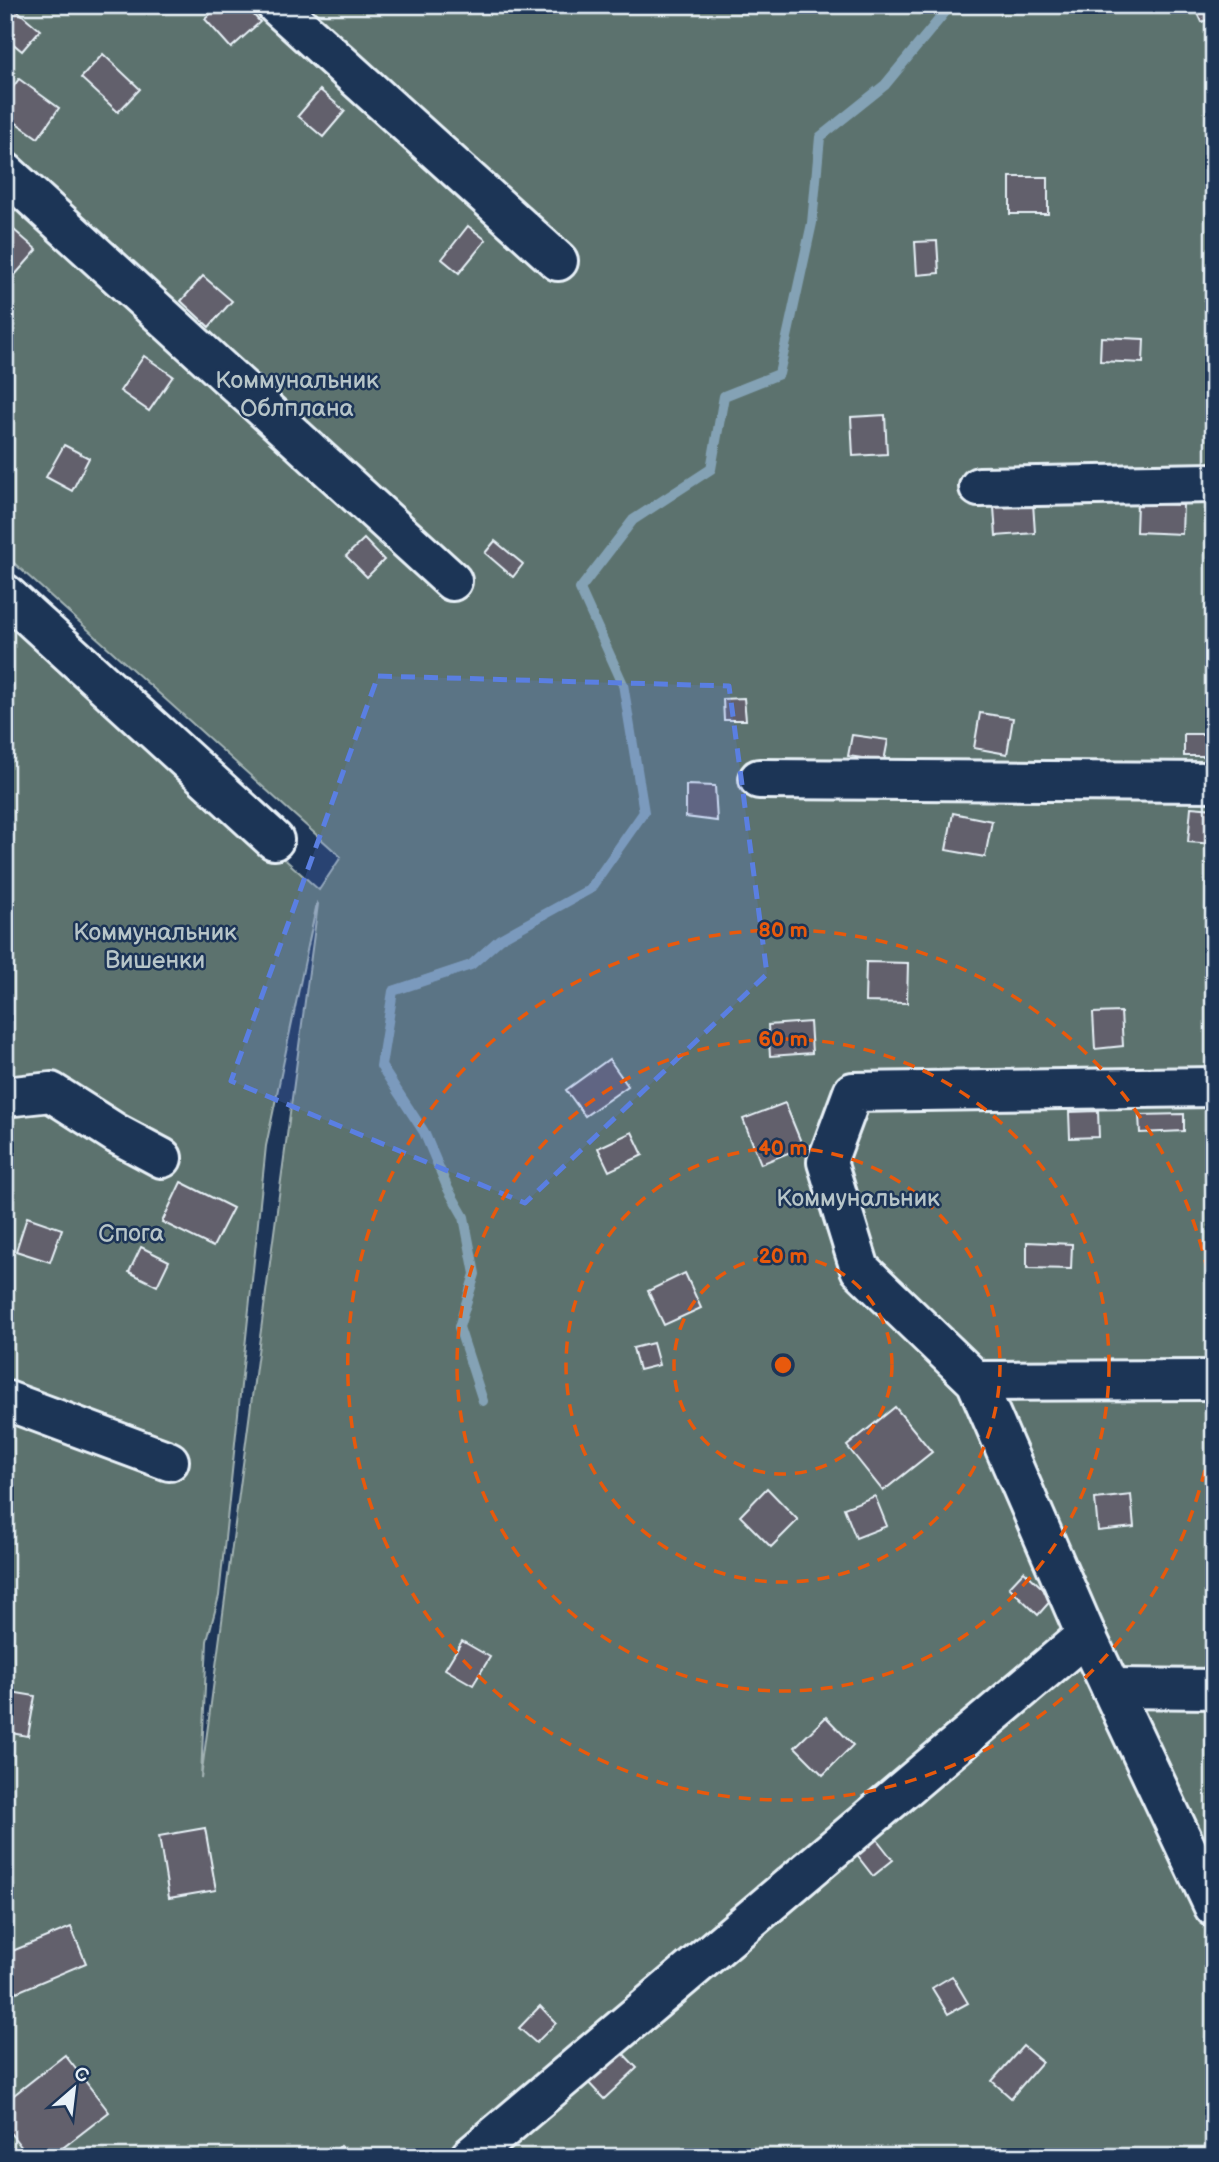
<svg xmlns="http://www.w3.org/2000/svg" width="1219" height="2162" viewBox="0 0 1219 2162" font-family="'Balsamiq Sans',sans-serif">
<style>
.green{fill:#5c726e;stroke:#a2b2b3;stroke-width:2;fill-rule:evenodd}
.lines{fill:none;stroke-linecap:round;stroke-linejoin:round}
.stream{stroke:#84a2b5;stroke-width:10}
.building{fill:#62616c;stroke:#e8f1f8;stroke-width:2}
.minor-casing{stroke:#e8f1f8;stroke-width:44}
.minor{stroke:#1d3557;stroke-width:38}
.marked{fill:#5a7fe2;fill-opacity:0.2;stroke:#5a7fe2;stroke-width:5;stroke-dasharray:14 9;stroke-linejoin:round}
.ring{fill:none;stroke:#e8590c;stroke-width:3.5;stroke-dasharray:12 9}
.labels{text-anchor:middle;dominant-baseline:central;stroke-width:5;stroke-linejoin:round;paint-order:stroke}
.park-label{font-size:24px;fill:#b7c5c8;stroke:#1d3557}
.centre{fill:#e8590c;stroke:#1d3557;stroke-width:3.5}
.ring-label{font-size:21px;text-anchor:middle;font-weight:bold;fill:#e8590c;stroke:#1d3557;stroke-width:5;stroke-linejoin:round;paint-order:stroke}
</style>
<rect width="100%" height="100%" fill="#1d3557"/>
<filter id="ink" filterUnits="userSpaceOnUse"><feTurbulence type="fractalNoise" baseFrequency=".0143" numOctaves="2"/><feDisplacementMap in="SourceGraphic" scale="14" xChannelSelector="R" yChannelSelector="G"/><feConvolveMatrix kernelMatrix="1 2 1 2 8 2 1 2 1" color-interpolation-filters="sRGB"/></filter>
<g filter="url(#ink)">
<path class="green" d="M5,5h1209v2152h-1209v-1548l314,281 22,-33 -336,-302zM317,903l1,1 -117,874 6,-137 12,-45 47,-450z"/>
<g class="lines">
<path class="stream" d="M483,1401l-24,-74 16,-53 -11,-57 -16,-28 -24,-57 -43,-66 12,-75 78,-26 29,-26 90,-50 54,-77 -21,-128 -43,-95 53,-69 78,-51 13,-73 55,-22 33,-151 8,-86 65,-52 66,-80"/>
</g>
<g class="building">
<path d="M220,5h25l15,17 -29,26 -26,-29z"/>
<path d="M1194,5h20v12l-12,5z"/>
<path d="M12,6l28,24 -18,21 -17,-14v-24z"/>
<path d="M103,54l37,35 -22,23 -37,-34z"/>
<path d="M19,79l40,29 -21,30 -33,-23v-17z"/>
<path d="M320,90l25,21 -22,26 -25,-21z"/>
<rect x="1010" y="177" width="38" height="37"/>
<path d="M6,223l31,27 -23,26 -9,-8z"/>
<path d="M468,226l18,14 -27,33 -17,-14z"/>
<path d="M937,241l2,32 -22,2 -2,-33z"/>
<path d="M203,276l29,25 -23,26 -28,-26z"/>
<path d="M1101,337l43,2 -1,24 -43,-2z"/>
<path d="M144,356l29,20 -24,35 -29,-20z"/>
<path d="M885,415l2,39 -34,2 -2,-39z"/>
<path d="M64,445l25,13 -17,33 -26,-14z"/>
<path d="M1033,503l2,30 -39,3 -2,-29z"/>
<path d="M1137,503l46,2 -1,29 -46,-2z"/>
<path d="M364,539l20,21 -17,17 -21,-21z"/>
<path d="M495,541l28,23 -10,13 -28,-24z"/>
<path d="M744,698l2,22h-22l-1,-21z"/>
<path d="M980,713l33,5 -6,36 -33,-6z"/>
<rect x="1184" y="734" width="30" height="22"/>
<path d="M852,735l36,5 -4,21 -36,-5z"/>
<path d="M686,785l29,1 2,35 -31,-4z"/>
<path d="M1191,807l23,2v35l-26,-2z"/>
<path d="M953,813l39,8 -7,36 -39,-7z"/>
<path d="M866,962l42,1 -1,40 -42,-1z"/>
<path d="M1121,1012l2,34 -28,3 -2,-36z"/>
<path d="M810,1022l2,31 -42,3 -2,-31z"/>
<path d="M609,1059l19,27 -43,30 -19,-26z"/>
<path d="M785,1103l18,44 -42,17 -18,-45z"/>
<path d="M1098,1111l1,26 -29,1 -1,-26z"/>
<path d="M1184,1114v17l-44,2 -1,-18z"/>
<path d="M632,1132l11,23 -34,16 -11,-23z"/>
<path d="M181,1182l52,26 -20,39 -51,-25z"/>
<path d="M27,1217l35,12 -12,33 -34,-11z"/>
<path d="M1027,1242l45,2 -1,25 -44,-1z"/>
<path d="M141,1247l28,14 -12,25 -28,-14z"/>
<path d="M685,1273l16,35 -37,17 -16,-34z"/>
<path d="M653,1343l6,22 -20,5 -6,-22z"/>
<path d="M895,1407l37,45 -49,39 -36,-45z"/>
<path d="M767,1488l31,32 -27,27 -31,-31z"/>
<path d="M1131,1495l3,32 -36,4 -3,-32z"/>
<path d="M875,1496l12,30 -31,12 -12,-30z"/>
<path d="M1024,1571l29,27 -15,17 -29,-28z"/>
<path d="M462,1641l28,16 -17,28 -28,-16z"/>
<path d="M5,1691l30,5 -7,40 -23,-4z"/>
<path d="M826,1717l27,28 -30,30 -28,-28z"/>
<path d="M205,1828l11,62 -47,8 -10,-62z"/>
<path d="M872,1833l21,27 -20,16 -21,-27z"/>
<path d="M71,1927l15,36 -69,29 -12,-27v-11z"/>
<path d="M952,1976l16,27 -20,11 -16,-26z"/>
<path d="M540,2006l16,17 -20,20 -17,-15z"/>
<path d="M1023,2046l19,16 -31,36 -19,-17z"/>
<path d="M617,2047l20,21 -33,31 -20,-21z"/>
<path d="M65,2055l44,57 -58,45h-22l-24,-31v-24z"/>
<path d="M340,2146l11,11h-21z"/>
</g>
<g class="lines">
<g class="minor-casing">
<g id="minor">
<path d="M276,5l282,256"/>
<path d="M5,172l447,409"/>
<path d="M979,487l235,-4"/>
<path d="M5,594l269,246"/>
<path d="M759,779l455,3"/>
<path d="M1214,1087l-361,5 -26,70 33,107 116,112 110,254 128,272"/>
<path d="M5,1097l46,-5 66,42 45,24"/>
<path d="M976,1381l238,-1"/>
<path d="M5,1400l164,61"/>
<path d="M1111,1688l103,1"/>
<path d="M470,2157l616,-522"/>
</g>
</g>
<use href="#minor" class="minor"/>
</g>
</g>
<path class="marked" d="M378,676l351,10 38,288 -242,229 -294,-122z"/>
<g class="ring">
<circle cx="783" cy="1365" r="109"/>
<circle cx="783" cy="1365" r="217"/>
<circle cx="783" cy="1365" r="326"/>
<path d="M1213 1429A435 435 0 1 1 1213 1301"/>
</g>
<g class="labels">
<g class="park-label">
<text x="297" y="380">Коммунальник<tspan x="297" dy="28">Облплана</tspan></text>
<text x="155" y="932">Коммунальник<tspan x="155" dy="28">Вишенки</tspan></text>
<text x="858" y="1198">Коммунальник</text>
<text x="131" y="1233">Спога</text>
</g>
</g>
<circle cx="783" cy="1365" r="10" class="centre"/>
<g class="ring-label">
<text x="783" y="937">80 m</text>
<text x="783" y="1046">60 m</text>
<text x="783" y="1155">40 m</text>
<text x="783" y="1263">20 m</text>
</g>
<rect width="1219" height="2162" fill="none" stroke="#1d3557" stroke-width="28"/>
<rect x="14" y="14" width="1191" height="2134" fill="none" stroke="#e8f1f8" stroke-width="2.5" filter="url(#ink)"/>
<g transform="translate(74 2089) rotate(28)" stroke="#1d3557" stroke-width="5" paint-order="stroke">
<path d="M0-5L12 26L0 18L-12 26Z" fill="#e8f1f8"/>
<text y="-10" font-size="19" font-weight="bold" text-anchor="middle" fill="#e8f1f8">С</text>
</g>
</svg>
